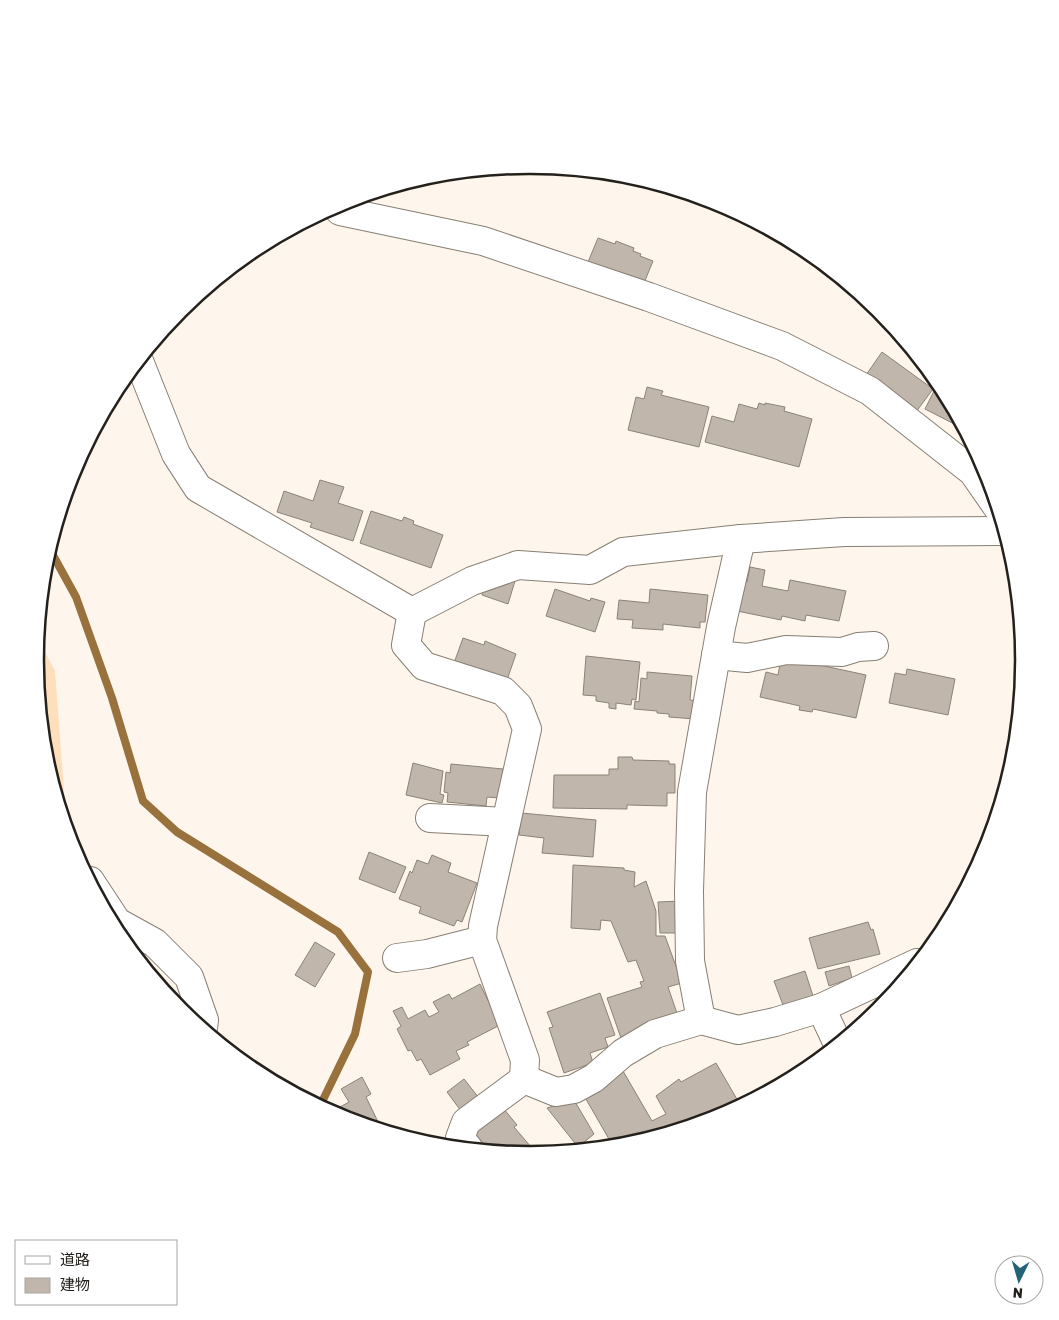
<svg xmlns="http://www.w3.org/2000/svg" width="1059" height="1320" viewBox="0 0 1059 1320" font-family="Rubik,'Noto Sans JP',sans-serif">
<style>
.green{fill:#fddfbb}
.lines{fill:none;stroke-linecap:round;stroke-linejoin:round}
.stream{stroke:#98713c;stroke-width:8}
.building{fill:#c0b6ab;stroke:#8c8378}
.minor-casing{stroke:#887f74;stroke-width:30}
.minor{stroke:#fff;stroke-width:28}
.rim{fill:none;stroke:#24201c;stroke-width:2.5}
</style>
<rect width="100%" height="100%" fill="#fef6ec"/>
<path class="green" d="M37,637l18,34 12,160 -23,-75 -9,-96z"/>
<g class="lines">
<path class="stream" d="M49,548l27,49 36,101 31,103 34,31 161,100 30,40 -13,62 -35,72"/>
</g>
<g class="building">
<path d="M598,238l17,6 1,-3 18,7 -1,3 8,3 -1,2 13,5 -9,22 -56,-21z"/>
<path d="M882,352l51,37 -17,23 -50,-37z"/>
<path d="M647,387l16,4 -2,4 48,12 -10,40 -71,-17 8,-33 8,2z"/>
<path d="M935,389l9,3 20,37 -39,-20z"/>
<path d="M759,403l6,2v-2l20,4 -1,4 28,8 -13,48 -94,-25 7,-26 22,6 5,-18 18,5z"/>
<path d="M320,480l24,7 -6,16 25,8 -10,30 -43,-14 2,-4 -35,-11 7,-21 29,10z"/>
<path d="M371,511l31,10 2,-4 10,4 -1,3 30,11 -12,33 -71,-25z"/>
<path d="M750,567l15,3 -3,16 26,5 2,-11 56,11 -7,30 -33,-6 -1,6 -23,-5 -1,4 -44,-9 6,-30 4,1z"/>
<path d="M506,578l9,3 -7,23 -26,-9 2,-8z"/>
<path d="M555,589l35,12 1,-3 14,4 -10,30 -49,-16z"/>
<path d="M650,589l58,6 -3,27h-5v6l-37,-4v6l-31,-2 1,-8 -16,-1 2,-19 30,3z"/>
<path d="M463,638l21,7 1,-4 31,13 -9,26 -53,-17z"/>
<path d="M586,656l54,6 -4,38 -4,-1 -1,6 -15,-2v6l-7,-1v-5l-13,-2v-5l-13,-1z"/>
<path d="M781,659l20,2 65,14 -10,43 -43,-9 -1,3 -13,-2 1,-4 -40,-9 6,-25 12,3z"/>
<path d="M907,669l48,10 -7,36 -59,-12 6,-30 11,2z"/>
<path d="M647,672l45,4 -2,24 7,1 -2,18 -26,-2v-3l-12,-1v-2l-23,-2 1,-8 4,1 2,-24 6,1z"/>
<path d="M618,757h14l1,3 36,1v3h6v29h-8v13l-40,-1v4l-74,-1 1,-33h55v-6h9z"/>
<path d="M413,763l30,8 -3,23 4,1 -2,8 -36,-8z"/>
<path d="M451,764l52,5 -3,29 -13,-1 -1,9 -39,-4 1,-9 -4,-1 2,-20 4,1z"/>
<path d="M521,813l75,7 -3,37 -51,-4 2,-15 -25,-3z"/>
<path d="M369,852l37,15 -11,26 -36,-14z"/>
<path d="M432,855l19,8 -3,9 29,11 -15,39 -5,-2 -3,6 -35,-13 2,-6 -22,-8 11,-28 2,2 5,-13 11,4z"/>
<path d="M573,865l51,3v2l11,2 -1,15 12,-6 10,30v25h9l17,47 -14,4 11,32 -57,22 -15,-43 35,-11 -2,-5 4,-1 -8,-21 -8,2 -17,-41 -10,-1 -1,10 -29,-2z"/>
<path d="M681,901l1,32h-22l-2,-31z"/>
<path d="M868,922l3,8 2,-1 7,25 -62,15 -9,-31z"/>
<path d="M315,942l20,12 -20,33 -20,-12z"/>
<path d="M849,966l3,12 -23,8 -4,-14z"/>
<path d="M805,971l8,25 -30,9 -9,-24z"/>
<path d="M480,984l20,41 -33,17 2,3 -13,6 4,8 -30,16 -9,-16 -4,2 -6,-11 -3,1 -11,-22 4,-3 -8,-15 9,-4 6,12 17,-9 4,7 10,-5 -6,-10 16,-8 3,5z"/>
<path d="M600,993l15,42 -10,3 3,9 -18,6 3,10 -29,10 -15,-45 4,-1 -6,-15z"/>
<path d="M716,1063l22,38 -37,21 -75,23 -13,1 -30,-52 40,-23 29,50 14,-7 -10,-18 23,-17 2,3z"/>
<path d="M362,1077l9,17 -5,3 16,33 -51,-18 18,-10 -8,-13z"/>
<path d="M464,1079l15,19 -18,13 -14,-19z"/>
<path d="M574,1100l20,34 -16,13 -31,-39z"/>
<path d="M503,1108l14,17 -3,2 23,27 -49,-4 -14,-16z"/>
</g>
<g class="lines">
<g class="minor-casing">
<g id="minor">
<path d="M335,206l5,5 143,30 166,56 133,49 88,45 103,81 25,36"/>
<path d="M139,361l37,93 22,34 214,124"/>
<path d="M412,612l60,-31 46,-16 72,5 33,-18 118,-13 103,-7 160,-1"/>
<path d="M412,612l-6,33 18,21 79,25 15,15 9,23 -44,197 -1,14 43,120 -1,19"/>
<path d="M716,655l31,3 39,-8 56,2 16,-5 16,-1"/>
<path d="M430,818l76,4"/>
<path d="M90,881l27,41 38,21 34,34 15,43 -1,8"/>
<path d="M397,958l30,-4 55,-14"/>
<path d="M821,1008l17,36"/>
<path d="M701,1020l-11,-59 -1,-70 3,-99 29,-165 20,-88"/>
<path d="M524,1079l32,13 18,-3 20,-11 29,-25 32,-19 46,-14 37,10 37,-8 46,-14 96,-45"/>
<path d="M469,1149l-9,-11 6,-16 58,-43"/>
</g>
</g>
<use href="#minor" class="minor"/>
</g>
<path d="M0 0H1059V1320H0ZM529 174H530A485 485 0 0 1 1015 659V661A485 485 0 0 1 530 1146H529A485 485 0 0 1 44 661V659A485 485 0 0 1 529 174Z" fill="#fff" fill-rule="evenodd"/>
<path class="rim" d="M529 174H530A485 485 0 0 1 1015 659V661A485 485 0 0 1 530 1146H529A485 485 0 0 1 44 661V659A485 485 0 0 1 529 174Z"/>
<rect x="15" y="1240" width="162" height="65" fill="#ffffff" stroke="#a7a6a4"/>
<rect x="25" y="1256" width="25" height="8" fill="#ffffff" stroke="#a7a6a4"/>
<text x="60" y="1265" font-size="15" fill="#24201c">道路</text>
<rect x="25" y="1278" width="25" height="15" fill="#c0b6ab" stroke="#a7a6a4"/>
<text x="60" y="1290" font-size="15" fill="#24201c">建物</text>
<g transform="translate(1019 1280) rotate(185)"><circle r="24" fill="#ffffff" stroke="#a7a6a4"/>
<path d="M0-4L9 19L0 12L-9 19Z" fill="#226377"/>
<text y="-8" font-size="14" font-weight="bold" text-anchor="middle" fill="#24201c">N</text>
</g>
</svg>
